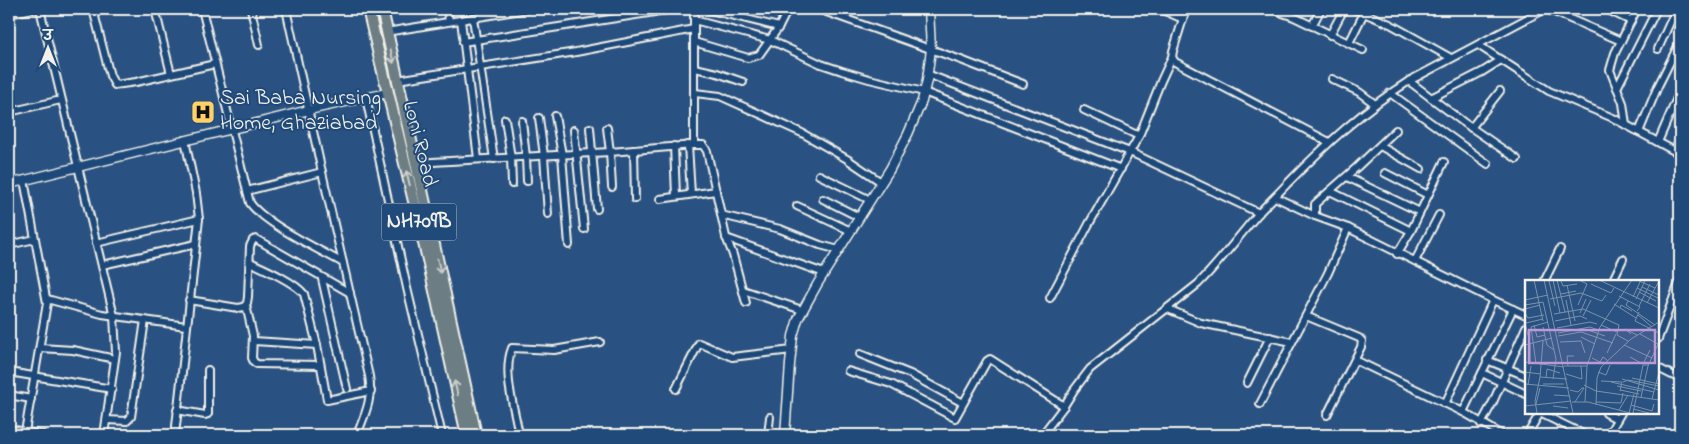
<svg xmlns="http://www.w3.org/2000/svg" width="1689" height="444" viewBox="0 0 1689 444" font-family="'Indie Flower','Playpen Sans Deva',sans-serif">
<style>
.lines{fill:none;stroke-linecap:round;stroke-linejoin:round}
.minor-casing{stroke:#f4f1e8;stroke-width:10}
.tertiary-casing{stroke:#f4f1e8;stroke-width:11}
.trunk-casing{stroke:#f4f1e8;stroke-width:14}
.minor{stroke:#1f4a7a;stroke-width:6}
.tertiary{stroke:#1f4a7a;stroke-width:8}
.trunk{stroke:#6c7e84;stroke-width:10}
.oneway{stroke:#cbceca}
.labels{text-anchor:middle;dominant-baseline:central;stroke-width:4;stroke-linejoin:round;paint-order:stroke}
.shield{fill:#1f4a7a;stroke:#b4bfc7;stroke-width:1}
.shield-label{font-size:21px;font-weight:bold;fill:#f4f1e8}
.poi-label{font-size:22px;fill:#f4f1e8;stroke:#1f4a7a;text-anchor:start}
.street-label{font-size:22px;fill:#f4f1e8;stroke:#1f4a7a}
.inset-road{fill:none;stroke:#7a92ab;stroke-width:1}
.view{fill:#be98d6;fill-opacity:0.15;stroke:#be98d6;stroke-width:2.5}
.inset-edge{fill:none;stroke:#f4f1e8;stroke-width:2.5}
</style>
<rect width="100%" height="100%" fill="#295282"/>
<filter id="ink" filterUnits="userSpaceOnUse"><feTurbulence type="fractalNoise" baseFrequency=".02" numOctaves="2"/><feDisplacementMap in="SourceGraphic" scale="10" xChannelSelector="R" yChannelSelector="G"/><feConvolveMatrix kernelMatrix="1 2 1 2 8 2 1 2 1" color-interpolation-filters="sRGB"/></filter>
<g filter="url(#ink)">
<g class="lines">
<g class="minor-casing">
<g id="minor">
<path d="M40,9l74,307 2,36 -12,83"/>
<path d="M93,9l17,67 5,9 21,-3 79,-18"/>
<path d="M155,9l16,65"/>
<path d="M202,9l48,194c15,21 70,47 93,60"/>
<path d="M251,9l8,36"/>
<path d="M286,9l36,163 47,204c4,23 -4,38 -12,59"/>
<path d="M447,9l2,12"/>
<path d="M694,9v136"/>
<path d="M706,9l73,18"/>
<path d="M763,9l22,6"/>
<path d="M818,9l143,51 62,24"/>
<path d="M1160,9l23,10"/>
<path d="M1186,9l-13,42 -1,6 3,5 154,80"/>
<path d="M1276,9l4,3 14,5 69,33"/>
<path d="M1354,9l36,15 61,34"/>
<path d="M1547,9l74,32"/>
<path d="M1606,9l25,12"/>
<path d="M9,14l24,-5"/>
<path d="M473,18l21,141"/>
<path d="M461,20l17,139"/>
<path d="M694,20l76,20 51,24 21,7 27,8 55,13 197,77"/>
<path d="M1312,26l9,-17"/>
<path d="M386,32l142,-23"/>
<path d="M1330,35l14,-26"/>
<path d="M463,42l211,-33"/>
<path d="M694,42l54,16 11,-3 20,-28 9,-18"/>
<path d="M1349,43l15,-30"/>
<path d="M1478,45l71,46 64,27 67,36"/>
<path d="M1658,49l18,-40"/>
<path d="M695,68l22,5 26,9"/>
<path d="M927,74l203,78 129,61"/>
<path d="M1332,79l27,13 16,12"/>
<path d="M397,80l179,-28 118,-23"/>
<path d="M1409,81l54,41 54,37"/>
<path d="M1617,88l40,-79"/>
<path d="M695,93l25,3 82,37 45,26 34,23"/>
<path d="M1390,93l98,71"/>
<path d="M366,98l41,190 35,147"/>
<path d="M1431,98l51,-26 19,-12"/>
<path d="M1084,110l55,26"/>
<path d="M9,112l52,-12"/>
<path d="M555,116l7,39 7,90"/>
<path d="M539,118l5,38 4,58"/>
<path d="M505,119l6,39 1,26"/>
<path d="M522,121l4,36 1,24"/>
<path d="M1626,125l-3,-22 -13,-33 5,-17 22,-44"/>
<path d="M590,128l7,81"/>
<path d="M607,128l3,24 2,35"/>
<path d="M1471,128l29,-37"/>
<path d="M574,130l10,99"/>
<path d="M1639,132l19,-46 22,-44"/>
<path d="M1658,142l22,-51"/>
<path d="M688,145l3,49"/>
<path d="M674,146l2,50"/>
<path d="M1380,146l41,23"/>
<path d="M634,150l1,49"/>
<path d="M1675,150l5,-11"/>
<path d="M415,163l195,-11 84,-7h9l4,6 19,86 7,18 13,48"/>
<path d="M1385,173l43,22"/>
<path d="M819,175l51,25"/>
<path d="M1347,177l73,35"/>
<path d="M24,180l23,123 -22,129"/>
<path d="M247,191l75,-19"/>
<path d="M1330,191l81,40"/>
<path d="M1275,197l40,19 33,12 145,72 33,15"/>
<path d="M660,199l56,-8"/>
<path d="M823,199l36,18"/>
<path d="M797,206l54,25"/>
<path d="M721,215l59,14 40,16 19,5"/>
<path d="M1315,216v-12l42,-37 39,-37"/>
<path d="M726,238l98,35"/>
<path d="M96,243l103,-24"/>
<path d="M9,245l26,-6"/>
<path d="M1397,254l14,-23 33,-69"/>
<path d="M1415,261l24,-46"/>
<path d="M250,262c15,7 45,20 54,32l13,51 10,55 44,-9"/>
<path d="M102,265l94,-21"/>
<path d="M322,279l25,110"/>
<path d="M1544,282l16,-33"/>
<path d="M1612,282l11,-23"/>
<path d="M743,290l59,20"/>
<path d="M1050,298l39,-74 50,-88 22,-55 11,-24"/>
<path d="M47,299l55,15 84,12"/>
<path d="M189,300l49,8 6,-1 3,-4 1,-6 2,-51 3,-6 3,-1 94,54"/>
<path d="M246,305l7,31 -1,22 2,4 3,2 63,1"/>
<path d="M1168,309l33,14 91,19"/>
<path d="M1306,316l53,22 3,3 -1,6 -34,68"/>
<path d="M1658,339l22,-59"/>
<path d="M254,341l63,4"/>
<path d="M40,348l33,2 42,9"/>
<path d="M860,354l50,20 53,29"/>
<path d="M1355,360l108,52 40,23"/>
<path d="M1487,360l39,16"/>
<path d="M1658,368l22,11"/>
<path d="M848,371l43,13 64,34 32,-57 3,-2 74,47"/>
<path d="M9,372l103,17"/>
<path d="M1482,373l44,21"/>
<path d="M1247,383l23,-46"/>
<path d="M676,389l23,-46 33,14 60,-7"/>
<path d="M9,395l22,4"/>
<path d="M1260,404l68,-131 20,-45"/>
<path d="M1445,404l48,-104"/>
<path d="M177,410l28,5 3,-1v-44"/>
<path d="M1463,412l50,-103"/>
<path d="M1540,413l45,22"/>
<path d="M1606,413l11,6"/>
<path d="M107,420l20,1 4,-4 14,-97"/>
<path d="M1481,424l12,-22 33,-75"/>
<path d="M9,429l35,6"/>
<path d="M175,435l24,-216 -3,-26 -11,-53"/>
<path d="M519,435c-4,-25 -17,-62 -7,-87l42,2 46,-8"/>
<path d="M768,435l2,-18"/>
<path d="M1042,435l22,-29 10,-16 16,-21 108,-85c22,-22 40,-47 60,-70 9,-10 20,-20 29,-30 38,-39 76,-74 122,-103l136,-72"/>
<path d="M1527,435l13,-22"/>
<path d="M1608,435l13,-22"/>
</g>
</g>
<g class="tertiary-casing">
<g id="tertiary">
<path d="M9,184l300,-74 78,-17"/>
<path d="M785,435l5,-71 3,-28 5,-17 20,-36 72,-114 18,-35 14,-33 5,-21 4,-31 -2,-40"/>
</g>
</g>
<g class="trunk-casing">
<g id="trunk">
<path d="M368,9l61,255 38,171"/>
<path d="M382,9l94,426"/>
</g>
</g>
<use href="#minor" class="minor"/>
<use href="#tertiary" class="tertiary"/>
<use href="#trunk" class="trunk"/>
</g>
<defs><path id="oneway-shaft" d="M-6 0H5M1.5-3L5.5 0L1.5 3" fill="none" stroke-width="1.6" stroke-linecap="round" stroke-linejoin="round" transform="scale(1.25)"/></defs>
<g class="oneway">
<use href="#oneway-shaft" transform="translate(392 56) rotate(78)"/>
<use href="#oneway-shaft" transform="translate(408 178) rotate(-104)"/>
<use href="#oneway-shaft" transform="translate(439 266) rotate(77)"/>
<use href="#oneway-shaft" transform="translate(456 388) rotate(-103)"/>
</g>
</g>
<defs>
<g id="hospital-square" transform="scale(1.25)"><rect x="-9" y="-9" width="18" height="18" rx="4" fill="#ffd166" stroke="#1f4a7a"/><path d="M-5-5h3v3.5h4V-5h3V5h-3V1.5h-4V5h-3Z" fill="#111"/></g>
</defs>
<g fill-rule="evenodd">
<use href="#hospital-square" x="203" y="112"/>
</g>
<g class="labels">
<rect class="shield" x="381.5" y="203.5" width="75" height="37" rx="4"/>
<g class="shield-label">
<text x="419" y="222">NH709B</text>
</g>
<g class="poi-label">
<text x="220" y="99">Sai Baba Nursing<tspan x="220" dy="25">Home, Ghaziabad</tspan></text>
</g>
<g class="street-label">
<text transform="translate(419 144) rotate(76)">Loni Road</text>
</g>
</g>
<g transform="translate(1525 280)">
<rect width="134" height="134" fill="#295282"/>
<path class="inset-road" d="M9,0l9,41M19,0l29,133M28,0l7,33M32,0l8,32M74,0l60,28M112,0l18,8M24,1l6,25M36,1l2,5 14,-2M66,4l20,9 3,-5M42,5l8,36M117,7l17,8M112,8l21,10M114,12l17,9M36,14l15,-3M94,16l21,11 -3,4M108,17l7,-15M25,19l31,-6 21,8 4,-6M111,19l9,-18M0,20l23,-5M41,20l5,25M103,21l-2,4 29,20M122,23l12,-22M89,24l22,14M0,25l18,-3 13,57 -3,20M53,25l9,-21 -8,-4M114,26l11,-22M95,28l1,-3 11,6M0,29l15,-4M114,32l-4,9 24,12M0,33l3,5 16,-3M55,33l6,-14M29,34l29,-5 36,16 -2,10 11,6M113,35l14,12M58,36l8,-16M30,41l25,-5 7,3M0,43l4,16M1,43l17,-4M9,45l3,12 8,-2M76,45l16,7M18,47l4,18 7,5M32,48l33,-6 7,2M63,50l17,6M56,52l32,11M33,53l32,-6 8,3M106,54l-6,-5 12,6M115,54l18,10M33,56l23,-4M56,57l14,7M35,62l21,-1 4,12M5,64v19M0,65l27,-7M99,65l28,13M82,73l9,-19M105,77l13,7 7,-14M67,78l8,4 3,-5 5,4M0,82l39,5M11,84l-5,-37 17,-5M39,86h23l13,-39 32,-47M43,86l-1,-10h7M0,92l16,2M73,92l8,3 4,-10M41,94l16,5 -1,-13M15,97l27,2M21,98l1,-9 13,4M107,98l27,6M97,99l37,11M76,101l21,1 -2,9M86,102l43,10M98,102l5,-2 31,6M0,104l44,4M18,104h21M3,105l3,-19M59,105l12,6 63,9M92,106l24,5M45,110l8,2 4,-4h2l-9,14M95,110l19,4M29,115l16,1M116,117l7,-31 11,-24M127,119l7,-27M47,122h16l42,11M60,122l2,-36M71,122l25,1 2,-10M11,124l4,-16M71,125l1,-27 4,-11 30,-28 28,-17M106,125l21,6 2,-7M0,126l46,-5M28,126l15,2M108,129l16,4M94,130l9,-15M12,133l-2,-12 5,-24 3,-36M104,133l5,-19M108,133l10,-48h5"/>
<path class="view" d="M4,50h126v33h-126z"/>
<rect width="134" height="134" class="inset-edge"/>
</g>
<rect width="1689" height="444" fill="none" stroke="#1f4a7a" stroke-width="30"/>
<rect x="15" y="15" width="1659" height="414" fill="none" stroke="#f4f1e8" stroke-width="2" filter="url(#ink)"/>
<g transform="translate(48 48)" stroke="#1f4a7a" stroke-width="4" paint-order="stroke">
<path d="M0-4L9 19L0 12L-9 19Z" fill="#f4f1e8"/>
<text y="-8" font-size="14" font-weight="bold" text-anchor="middle" fill="#f4f1e8">उ</text>
</g>
</svg>
